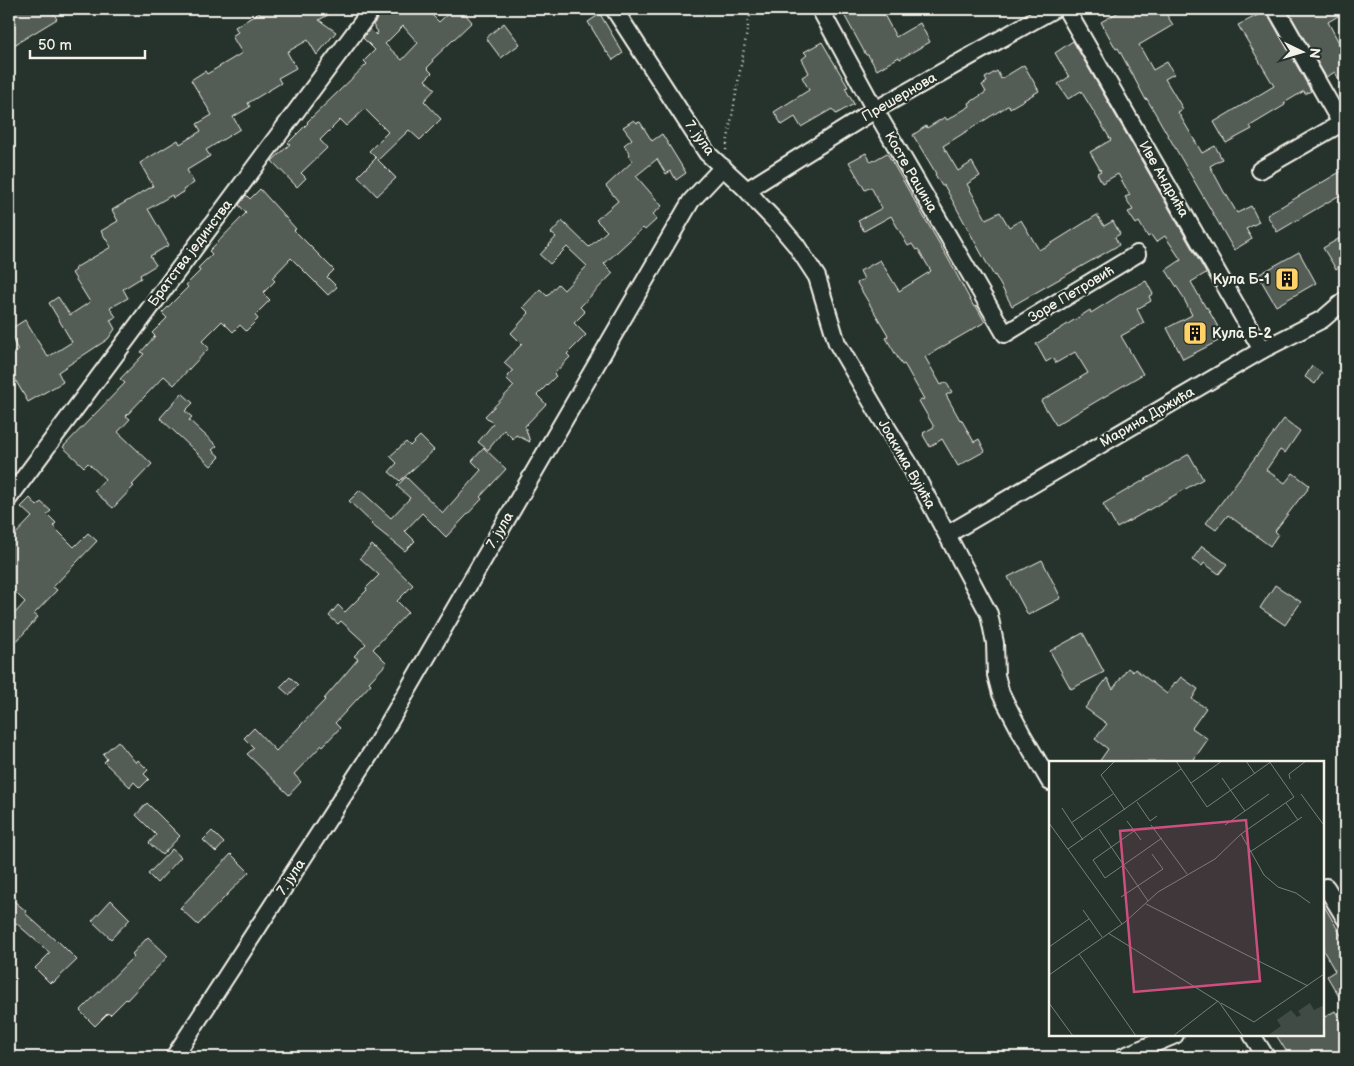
<svg xmlns="http://www.w3.org/2000/svg" width="1354" height="1066" viewBox="0 0 1354 1066" font-family="'Balsamiq Sans',sans-serif">
<style>
.building{fill:#525c55;stroke:#f4f1e8;fill-rule:evenodd}
.lines{fill:none;stroke-linecap:round;stroke-linejoin:round}
.minor-casing{stroke:#f4f1e8;stroke-width:20}
.path{stroke:#f4f1e8;stroke-width:2.5;stroke-dasharray:1 4;stroke-linecap:butt}
.minor{stroke:#26332d;stroke-width:16}
.labels{text-anchor:middle;dominant-baseline:central;stroke-width:4.5;stroke-linejoin:round;paint-order:stroke}
.street-label{font-size:14px;fill:#f4f1e8;stroke:#26332d}
.poi-label{font-size:14px;font-weight:bold;fill:#f4f1e8;stroke:#26332d;text-anchor:end}
.inset-road{fill:none;stroke:#787f78;stroke-width:1}
.view{fill:#ce4e7e;fill-opacity:0.15;stroke:#ce4e7e;stroke-width:2.5}
.inset-edge{fill:none;stroke:#f4f1e8;stroke-width:2.5}
</style>
<rect width="100%" height="100%" fill="#26332d"/>
<filter id="ink" filterUnits="userSpaceOnUse"><feTurbulence type="fractalNoise" baseFrequency=".02" numOctaves="2"/><feDisplacementMap in="SourceGraphic" scale="10" xChannelSelector="R" yChannelSelector="G"/><feConvolveMatrix kernelMatrix="1 2 1 2 8 2 1 2 1" color-interpolation-filters="sRGB"/></filter>
<g filter="url(#ink)">
<g class="building">
<path d="M9,9h42l6,10 -48,29z"/>
<path d="M266,9h72l-19,11 17,12 -19,23 -9,-15 -21,12 9,16 -18,10 3,5 -33,20 2,4 -17,10 7,12 -34,21 4,6 -23,14 7,13 -11,7 1,2 -11,6 -1,-3 -24,14 21,36 -19,11 6,9 -16,10 1,3 -18,11 5,9 -18,10 6,9 -6,3 5,9 -7,10 -50,33 5,10 -35,20 -19,-33v-13l9,-6 -9,-16v-4l16,-10 12,20 11,17 24,-15 -23,-39 9,-6 12,18 20,-13 -18,-29 4,-3 -1,-2 36,-21 -10,-16 17,-10 -6,-11 41,-24 -13,-23 38,-23 2,4 21,-13 -4,-7 15,-9 -21,-35 14,-9 2,3 35,-21 -10,-17 6,-4 -3,-5z"/>
<path d="M384,9h42l13,13 14,-13h8l11,13 -40,38 1,2 -6,6 5,5 -7,7 10,9 -11,12 17,18 -21,21 -11,-10 -31,30 18,18 -19,18 -19,-20 18,-18 -7,-7 19,-19 -23,-23 -19,17 -6,-6 -20,20 7,8 -26,25 5,5 -9,9 -25,-26 18,-17 -2,-1 20,-20 -1,-1 60,-58 -3,-3 11,-11 -12,-12 7,-9 6,6 2,-3 -5,-7zM403,26l15,17 -16,17 -17,-16z"/>
<path d="M841,9h40l15,28 24,-14 10,19 -30,17 -1,-2 -22,13 -9,-15h-2z"/>
<path d="M1124,9h39l10,16 -34,20 14,25 14,-8 7,12 -9,5 18,30 -5,3 24,41 13,-7 7,13 -12,7 15,28h1l11,19 14,-7 8,16 -13,7 6,10 -18,11 -87,-151 -1,1 -28,-52 -2,1 -15,-27z"/>
<path d="M1287,9h58v3l-17,10 17,32v37l-10,-19 -9,5z"/>
<path d="M1266,11l45,80 -6,3 -1,-3 -20,12 1,2 -35,21 2,3 -26,14 -12,-21 60,-36 -36,-61z"/>
<path d="M600,14l23,39 -10,7 -6,-8v1l-19,-31z"/>
<path d="M504,23l16,21 -19,14 -15,-20z"/>
<path d="M1073,41l133,232 -15,9 15,26 1,-1 17,31 -41,21 -16,-31 25,-13 -10,-20 -16,-25 15,-10 -16,-24 -9,6 -5,-7 -3,2 -9,-15 -3,2 -8,-12 5,-2 -8,-13 5,-2 -12,-21 -16,9 -5,-10 4,-2 -11,-19 21,-12 -30,-49 -13,8 -10,-15 11,-7 -14,-24z"/>
<path d="M822,42l26,45 -3,1 9,16 -18,10 -4,-5 -31,18 -6,-10 -13,8 -8,-13 35,-22 -7,-13 7,-4 -7,-14 5,-4 -3,-3z"/>
<path d="M1024,65l15,26 -29,17 -1,-3 -66,41 15,25 14,-9 8,14 -13,8 19,35 14,-7 9,15 12,-7 18,30 5,-3v1l53,-33 7,11 9,-5 7,13 -5,3 4,8 -107,61 -17,-31 -1,1 -13,-23 -37,-68 -2,1 -7,-11 1,-1 -2,-4 -21,-35 13,-9 1,2 18,-11 2,3 23,-14 -1,-3 17,-11 -4,-7 5,-3 -2,-4 12,-7 4,8z"/>
<path d="M634,120l3,3 3,-1 12,19 10,-7 24,39 -10,7 -5,-9 -5,3 -9,-15 -21,17 26,30 -9,8 4,5 -12,11 -2,-2 -39,36 9,9 -33,34 5,5 -11,11 12,12 -19,19 3,3 -16,17 2,2 -19,19 9,9 -21,22 5,16 -14,-7 -3,4 -9,-9 -16,20 -10,-8 15,-18 -8,-8 29,-30 -8,-8 7,-7 -9,-8 18,-19 -11,-11 18,-20 -6,-6 17,-18 7,7 11,-12 6,6 23,-24 -20,-19 -17,17 -10,-9 16,-18 -5,-4 11,-12 27,26 18,-16 -11,-11 22,-19 -12,-15 27,-25 -4,-5 1,-2 -6,-9 8,-6 -9,-12z"/>
<path d="M866,153l5,9 16,-9 63,109 24,45 2,-1 9,16 -60,35 16,28 5,-3 6,10 -6,3 14,25 1,-1 13,23 5,-3 6,12 -27,15 -16,-27 -12,8 -7,-12 1,-1 -1,-1 11,-6 -15,-26 5,-2 -18,-32 -2,-3 -2,1 -16,-27 2,-1 -1,-1 1,-1 -31,-52 7,-4 -4,-8 20,-11 19,31 32,-20 -13,-22 -2,1 -4,-6 -4,2 -17,-30 -27,15 -6,-10 24,-13 -11,-21 -6,3 -16,-28z"/>
<path d="M1345,169v23l-68,40 -10,-17z"/>
<path d="M260,189l36,40 -2,1 40,40 -7,7 10,10 -9,8 -37,-37 -19,20 3,3 -12,12 7,7 -15,15 3,4 -12,12 -6,-6 -7,7 -11,-11 -20,20 7,7 -35,37 -10,-9 -38,40 4,3 -12,13 34,32 -20,21 2,1 -21,22 -19,-17 11,-12 -17,-16 -4,4 -21,-20 62,-64 -5,-4 24,-25 -3,-2 14,-16 -3,-3 15,-15 -5,-5 26,-26 -2,-2 14,-14 -2,-3 14,-14 -3,-3 37,-38 -7,-8 7,-10 4,4z"/>
<path d="M1345,235v28l-9,6 -13,-21z"/>
<path d="M1299,252l17,31 -40,23 -18,-31z"/>
<path d="M1146,281l7,13 -4,2 2,5 -14,8 7,14 -23,13 22,38 -87,51 -15,-24 47,-28 -13,-21 -19,11 -3,-5 -7,4 -10,-18 54,-34 1,3 35,-22z"/>
<path d="M1312,366l10,7 -7,11 -10,-7z"/>
<path d="M182,393l11,10 -8,8 7,6 -3,3 28,26 -5,4 8,7 -9,9 -51,-48z"/>
<path d="M1284,419l16,12 -15,22 -5,-3 -14,20 19,13 8,-10 16,12 -2,3 1,1 -7,9h-1l-25,33 3,3 -8,12 -42,-31 -12,15 -10,-7z"/>
<path d="M420,436l14,14 -34,31 -11,-9 8,-9 -7,-7 16,-14 4,4z"/>
<path d="M484,448l22,21 -26,28 2,2 -36,38 -24,-24 -17,18 10,10 -10,10 -34,-27 1,-1 -23,-22 11,-11 31,28 19,-20 -13,-12 9,-9 37,36 38,-43 -9,-9z"/>
<path d="M1189,454l14,25 -86,49 -14,-24z"/>
<path d="M30,498l7,8 4,-4 10,9 -4,3 9,9 -3,3 21,21 14,-14 9,8 -44,46 4,3 -23,24 4,3 -29,33v-30l16,-18 -16,-16v-45l23,-24 -11,-10z"/>
<path d="M372,545l41,40 -16,16 11,11 -35,37 14,14 -18,19 2,2 -36,39 5,5 -17,18 -1,-1 -28,29 7,8 -12,13 -42,-41 7,-6 -10,-10 10,-10 22,23 49,-51 -1,-1 34,-40 -4,-3 12,-12 -25,-23 -3,3 -9,-8 9,-11 7,7 22,-22 -1,-2 13,-13 -19,-17z"/>
<path d="M1202,546l25,18 -8,10 -15,-11 -2,3 -10,-6z"/>
<path d="M1042,560l19,38 -33,17 -20,-38z"/>
<path d="M1275,585l26,17 -16,23 -25,-17z"/>
<path d="M1083,633l21,39 -33,17 -21,-38z"/>
<path d="M1128,668l5,4 2,-3 32,25 8,-12 1,1 5,-6 17,12 -6,10 14,9 -14,20 16,11 -16,23h-93l9,-13 -13,-10 12,-15 -22,-16 22,-30 6,11z"/>
<path d="M290,677l8,8 -9,10 -9,-8z"/>
<path d="M118,741l18,22 2,-3 10,10 -4,4 5,5 -9,9 -6,-6 -4,5 -26,-25 3,-3 -4,-5z"/>
<path d="M147,803l33,33 -18,19 -13,-12 7,-8 -20,-20z"/>
<path d="M212,831l12,12 -8,9 -13,-12z"/>
<path d="M172,849l9,8 -24,26 -9,-9z"/>
<path d="M231,854l18,18 -51,53 -18,-17z"/>
<path d="M9,897l17,14 -1,2 31,28 1,-1 20,20 -24,23 -1,-2 -2,2 -15,-15 15,-15 -34,-30 -7,9z"/>
<path d="M111,900l19,19 -19,20 -19,-18z"/>
<path d="M1323,904l22,38v65l-18,-31 8,-5 -12,-21z"/>
<path d="M148,937l20,19 -41,44 -1,-1 -16,16 -2,-2 -13,13 -15,-15 54,-55 -2,-2z"/>
<path d="M1335,1011l10,17v29h-55l-14,-22h47v-17z"/>
</g>
<g class="lines">
<g class="minor-casing">
<g id="minor">
<path d="M614,9l93,144 40,37 12,14 21,22 16,19 21,32 20,66 41,70 33,54 78,147 6,29 1,32 5,19 21,40 28,48"/>
<path d="M820,9l55,101 130,224 132,-80"/>
<path d="M1066,9l196,341"/>
<path d="M1276,9l65,114"/>
<path d="M1260,170l85,-49"/>
<path d="M747,190l128,-80 179,-101"/>
<path d="M9,498l363,-489"/>
<path d="M948,534l314,-184 61,-31 22,-19"/>
<path d="M1326,887l19,31"/>
<path d="M1252,1035l14,22"/>
<path d="M174,1057l199,-307 318,-549 32,-34"/>
<path d="M1122,1057l53,-22"/>
</g>
</g>
<path class="path" d="M726,150l25,-141"/>
<use href="#minor" class="minor"/>
</g>
</g>
<defs>
<g id="building-square" transform="scale(1.25)"><rect x="-9" y="-9" width="18" height="18" rx="4" fill="#ffd166" stroke="#26332d"/><path d="M-4-6H4V6H1V3H-1V6H-4ZM-2.5-4.3h1.7v1.8h-1.7ZM.8-4.3h1.7v1.8H.8ZM-2.5-1h1.7V.8h-1.7ZM.8-1h1.7V.8H.8Z" fill="#111"/></g>
</defs>
<g fill-rule="evenodd">
<use href="#building-square" x="1287" y="279"/>
<use href="#building-square" x="1195" y="333"/>
</g>
<g class="labels">
<g class="street-label">
<text transform="translate(899 97) rotate(-30)">Прешернова</text>
<text transform="translate(700 138) rotate(54)">7. јула</text>
<text transform="translate(911 172) rotate(60)">Косте Рацина</text>
<text transform="translate(1164 179) rotate(60)">Иве Андрића</text>
<text transform="translate(190 253) rotate(-53)">Братства јединства</text>
<text transform="translate(1071 294) rotate(-31)">Зоре Петровић</text>
<text transform="translate(1147 417) rotate(-30)">Марина Држића</text>
<text transform="translate(907 464) rotate(60)">Јоакима Вујића</text>
<text transform="translate(500 530) rotate(-60)">7. јула</text>
<text transform="translate(291 877) rotate(-57)">7. јула</text>
</g>
<g class="poi-label">
<text x="1270" y="279">Кула Б-1</text>
<text x="1212" y="333" text-anchor="start">Кула Б-2</text>
</g>
</g>
<g transform="translate(1049 761)">
<rect width="275" height="275" fill="#26332d"/>
<path d="M261,242l4,7 10,-5v31h-57l14,-10 -4,-6 14,-10 6,7 4,-2 -3,-4z" fill="#414b45"/>
<path class="inset-road" d="M66,0l-14,14 24,35M127,0l31,46 65,-46M197,0l9,13M173,17l23,33M241,18l-1,-5 17,-13M142,22l31,-22M252,33l22,30M88,41l13,19 7,-5M237,42l12,17M13,47l21,32M78,60l14,19M0,62l73,101M22,62l42,-29M102,64l36,49M176,64l44,-31M50,68l49,72M85,70l-41,29 12,18 57,-40M192,73l23,41 14,12 18,6 14,10M19,88l113,-80M201,91l52,-35M72,136l42,-28 -11,-15M97,143l162,82M34,149l19,27M59,172l111,69 24,34M0,186l40,-28M30,193l57,82M0,214l76,-53 33,-30 57,-33 26,-25 53,-37 -25,-36M0,242l24,33M172,242l33,19 70,-48M124,275l45,-35"/>
<path class="view" d="M197,59l14,161 -126,11 -14,-161z"/>
<rect width="275" height="275" class="inset-edge"/>
</g>
<rect width="1354" height="1066" fill="none" stroke="#26332d" stroke-width="30"/>
<rect x="15" y="15" width="1324" height="1036" fill="none" stroke="#f4f1e8" stroke-width="2" filter="url(#ink)"/>
<g transform="translate(1302 52) rotate(95)" stroke="#26332d" stroke-width="4" paint-order="stroke">
<path d="M0-4L9 19L0 12L-9 19Z" fill="#f4f1e8"/>
<text y="-8" font-size="14" font-weight="bold" text-anchor="middle" fill="#f4f1e8">N</text>
</g>
<path d="M30 50v8h115v-8" fill="none" stroke="#f4f1e8" stroke-width="2.5"/>
<text x="38" y="50" font-size="15" fill="#f4f1e8" stroke="#26332d" stroke-width="4" paint-order="stroke">50 m</text>
</svg>
